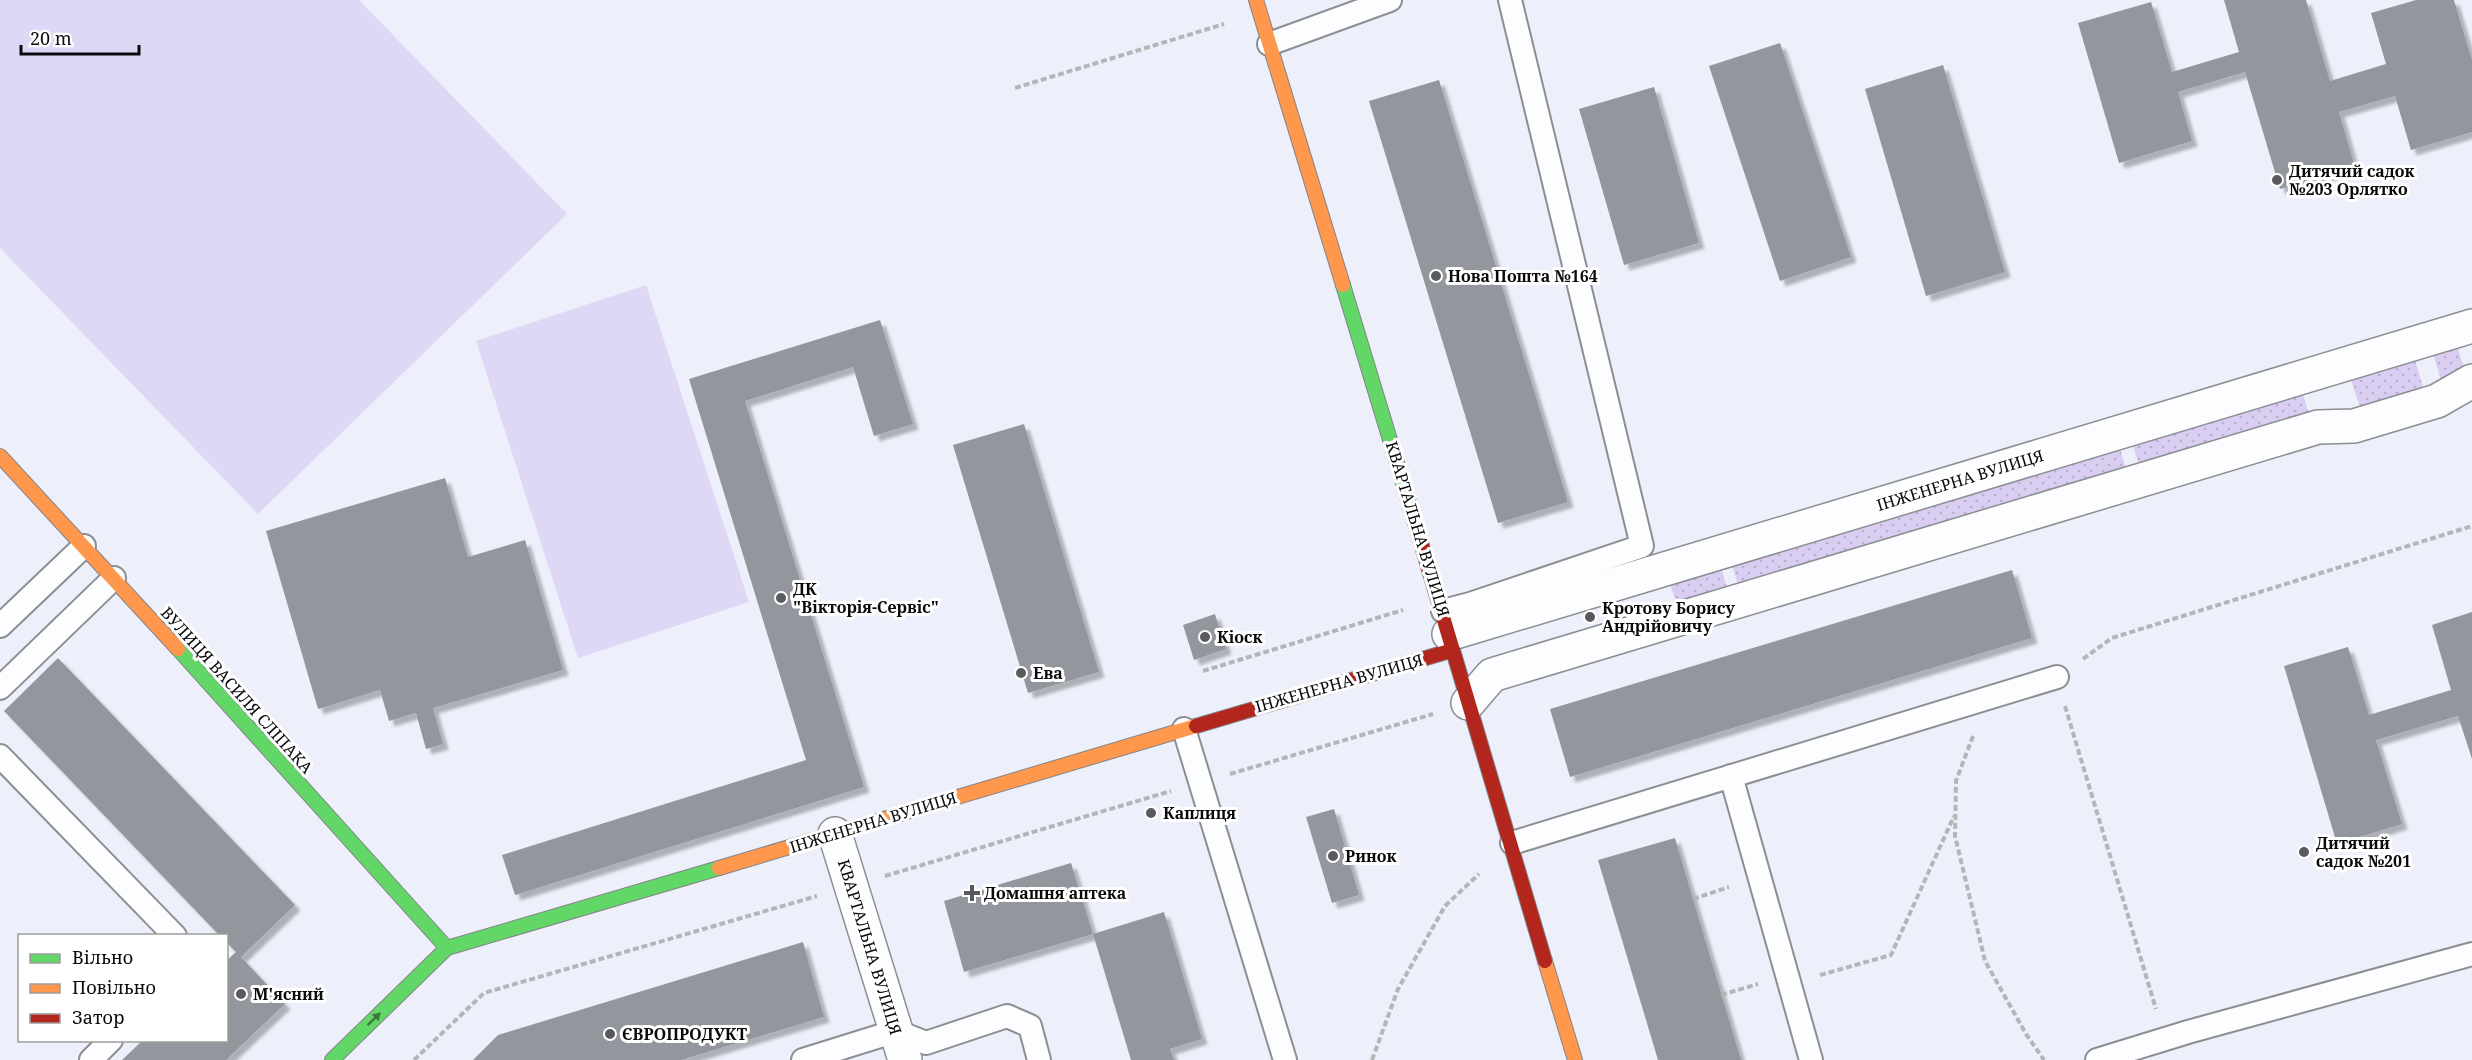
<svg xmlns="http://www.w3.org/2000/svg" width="2472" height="1060" viewBox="0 0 2472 1060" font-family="'Noto Serif',serif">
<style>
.grass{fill:url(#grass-dots)}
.pitch{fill:#ded7f5}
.building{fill:#93969c;filter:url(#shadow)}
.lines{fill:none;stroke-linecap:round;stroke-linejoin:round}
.lane-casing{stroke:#8c8e92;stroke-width:26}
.street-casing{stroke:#8c8e92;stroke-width:36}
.fast-casing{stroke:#838489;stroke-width:16}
.slow-casing{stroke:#838489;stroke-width:16}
.jam-casing{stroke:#838489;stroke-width:16}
.path{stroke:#b5b5b7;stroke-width:4;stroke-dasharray:6 3;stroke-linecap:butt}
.lane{stroke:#fcfdfe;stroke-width:22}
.street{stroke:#fcfdfe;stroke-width:33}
.fast{stroke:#63d668;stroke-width:14}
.slow{stroke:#ff974d;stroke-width:14}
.jam{stroke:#b3261e;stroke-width:14}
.oneway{fill:#3b7a3e}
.poi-dot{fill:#595a5e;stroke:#fff;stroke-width:2}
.labels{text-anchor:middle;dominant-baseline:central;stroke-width:6;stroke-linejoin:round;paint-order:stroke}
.poi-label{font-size:16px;font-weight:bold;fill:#0a0a0a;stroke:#fff;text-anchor:start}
.street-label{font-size:16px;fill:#0a0a0a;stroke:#fff}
</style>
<defs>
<pattern id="grass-dots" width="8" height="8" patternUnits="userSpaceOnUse" patternTransform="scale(1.5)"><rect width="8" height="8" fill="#dacdf2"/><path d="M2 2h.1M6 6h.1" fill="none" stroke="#baafce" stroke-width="1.8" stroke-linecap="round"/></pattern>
<filter id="shadow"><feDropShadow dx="5.5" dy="5.5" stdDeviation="1.5" flood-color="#0004"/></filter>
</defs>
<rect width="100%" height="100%" fill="#edf0fa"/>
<g class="grass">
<path d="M2455,339l11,36 -24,8 -11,-36z"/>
<path d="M2412,351l14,45 -63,20 -15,-45z"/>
<path d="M2300,384l11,37 -170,51 -11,-37z"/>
<path d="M2117,439l11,36 -388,116 -11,-36z"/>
<path d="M1718,558l11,36 -51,15 -11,-35z"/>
</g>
<g class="pitch">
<path d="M0,0h359l208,214 -309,300 -258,-266z"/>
<path d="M646,285l103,317 -171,56 -102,-317z"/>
</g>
<g class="building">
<path d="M2224,0h82l24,81 56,-17 -15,-51 45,-13h38l18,60v72l-61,18 -16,-54 -56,16 16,55 -75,22 -35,-117 -67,20 14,49 -73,22 -41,-140 73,-21 21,70 67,-20z"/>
<path d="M1780,43l71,214 -71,24 -71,-215z"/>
<path d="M1943,65l62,207 -79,24 -61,-207z"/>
<path d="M1439,80l129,422 -70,21 -129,-422z"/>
<path d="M1654,87l45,156 -75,22 -45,-156z"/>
<path d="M880,320l33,104 -39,12 -21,-69 -108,34 119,386 -349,108 -13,-40 304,-95 -117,-381z"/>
<path d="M1024,424l75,248 -71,21 -75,-248z"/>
<path d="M445,478l23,79 57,-17 38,130 -130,38 10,36 -17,5 -10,-36 -27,8 -9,-31 -62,19 -52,-178z"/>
<path d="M2012,570l20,68 -462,139 -20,-68z"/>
<path d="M2472,612v147l-14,-43 -82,24 26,84 -65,20 -53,-178 64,-19 21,68 82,-25 -19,-65z"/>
<path d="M1215,614l11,35 -32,11 -11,-35z"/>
<path d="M58,658l237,247 -54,52 44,47 -59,56h-104l21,-20h83v-79l10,-9 -10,-10v-6h-6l-216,-225z"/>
<path d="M1334,809l25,86 -27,8 -26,-86z"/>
<path d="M1675,838l18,61 48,161h-83l-60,-200z"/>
<path d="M1071,863l22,71 -129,38 -20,-71z"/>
<path d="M1164,912l38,127 -32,10 4,11h-43l-38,-126z"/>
<path d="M803,942l21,75 -143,43h-208l25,-25z"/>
</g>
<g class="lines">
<g class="lane-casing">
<g id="lane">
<path d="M1269,44l121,-44"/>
<path d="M1443,611l27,-7 172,-58 -132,-546"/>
<path d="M0,626l84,-80"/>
<path d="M0,688l114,-110"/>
<path d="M1184,729l101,331"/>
<path d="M0,756l175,180"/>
<path d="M1731,776l80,284"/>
<path d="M1512,843l545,-166"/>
<path d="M91,1060l20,-20"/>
<path d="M803,1060l93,-29 30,12 81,-27 23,10 9,34"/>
<path d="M2097,1060l91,-28 284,-78"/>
</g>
</g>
<g class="street-casing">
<g id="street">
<path d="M1449,634l1023,-308"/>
<path d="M1468,703l24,-28 826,-248 36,-1 83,-25 35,-20"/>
<path d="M835,834l70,226"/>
</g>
</g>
<g class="fast-casing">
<g id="fast">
<path d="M1343,285l71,234"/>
<path d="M178,649l269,299"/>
<path d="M332,1060l115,-112 272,-80"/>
</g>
</g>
<g class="slow-casing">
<g id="slow">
<path d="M1256,0l87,285"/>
<path d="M0,456l178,193"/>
<path d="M719,868l477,-142"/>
<path d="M1545,961l30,99"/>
</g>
</g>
<g class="jam-casing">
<g id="jam">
<path d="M1414,519l131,442"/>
<path d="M1196,726l257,-76"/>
</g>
</g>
<g class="path">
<path d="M1015,88l209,-64"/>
<path d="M2083,659l29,-21 360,-112"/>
<path d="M1203,671l200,-61"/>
<path d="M2065,706l91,303"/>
<path d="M1973,736l-17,45 -1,55 30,125 41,73 18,26"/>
<path d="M1230,774l203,-60"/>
<path d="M885,876l286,-85"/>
<path d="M1693,899l36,-12"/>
<path d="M1820,975l71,-20 63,-139"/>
<path d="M1721,995l37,-11"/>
<path d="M414,1060l70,-67 333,-97"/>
<path d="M1372,1060l26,-71 47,-83 34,-32"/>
</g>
<use href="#lane" class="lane"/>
<use href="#street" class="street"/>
<use href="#fast" class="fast"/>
<use href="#slow" class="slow"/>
<use href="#jam" class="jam"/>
</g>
<defs><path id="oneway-solid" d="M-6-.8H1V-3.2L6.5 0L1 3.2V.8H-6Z" transform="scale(1.5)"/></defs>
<use class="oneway" href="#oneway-solid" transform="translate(374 1019) rotate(-44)"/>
<g class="poi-dot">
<circle cx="2277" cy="180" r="6"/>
<circle cx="1436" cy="276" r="6"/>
<circle cx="781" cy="598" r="6"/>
<circle cx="1590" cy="617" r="6"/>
<circle cx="1205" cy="637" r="6"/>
<circle cx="1021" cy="673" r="6"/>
<circle cx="1151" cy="813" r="6"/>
<circle cx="2304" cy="852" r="6"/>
<circle cx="1333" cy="856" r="6"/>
<path d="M969 884h6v6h6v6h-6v6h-6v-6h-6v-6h6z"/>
<circle cx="241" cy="994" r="6"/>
<circle cx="610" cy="1034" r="6"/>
</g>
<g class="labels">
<g class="poi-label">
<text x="2289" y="171">Дитячий садок<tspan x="2289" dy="18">№203 Орлятко</tspan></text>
<text x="1448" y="276">Нова Пошта №164</text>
<text x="793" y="589">ДК<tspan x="793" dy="18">"Вікторія-Сервіс"</tspan></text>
<text x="1602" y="608">Кротову Борису<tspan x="1602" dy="18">Андрійовичу</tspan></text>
<text x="1217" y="637">Кіоск</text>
<text x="1033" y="673">Ева</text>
<text x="1163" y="813">Каплиця</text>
<text x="2316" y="843">Дитячий<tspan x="2316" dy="18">садок №201</tspan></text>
<text x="1345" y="856">Ринок</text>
<text x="984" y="893">Домашня аптека</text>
<text x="253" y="994">М'ясний</text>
<text x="622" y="1034">ЄВРОПРОДУКТ</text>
</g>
<g class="street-label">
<text transform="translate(1960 480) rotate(-17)">ІНЖЕНЕРНА ВУЛИЦЯ</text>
<text transform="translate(1418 529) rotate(73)">КВАРТАЛЬНА ВУЛИЦЯ</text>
<text transform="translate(1339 683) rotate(-16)">ІНЖЕНЕРНА ВУЛИЦЯ</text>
<text transform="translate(237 690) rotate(48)">ВУЛИЦЯ ВАСИЛЯ СЛІПАКА</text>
<text transform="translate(873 822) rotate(-17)">ІНЖЕНЕРНА ВУЛИЦЯ</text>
<text transform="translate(870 947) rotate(73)">КВАРТАЛЬНА ВУЛИЦЯ</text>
</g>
</g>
<rect x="18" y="934" width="210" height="108" fill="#ffffff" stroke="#9d9d9d" stroke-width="1.5"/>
<rect x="30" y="954" width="30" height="9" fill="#63d668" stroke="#9d9d9d" stroke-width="1.5"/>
<text x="72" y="964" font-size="18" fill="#0a0a0a">Вільно</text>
<rect x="30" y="984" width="30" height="9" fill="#ff974d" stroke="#9d9d9d" stroke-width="1.5"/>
<text x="72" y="994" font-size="18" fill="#0a0a0a">Повільно</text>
<rect x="30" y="1014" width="30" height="9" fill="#b3261e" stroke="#9d9d9d" stroke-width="1.5"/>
<text x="72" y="1024" font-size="18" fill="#0a0a0a">Затор</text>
<path d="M21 45v9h118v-9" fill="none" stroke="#0a0a0a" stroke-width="3"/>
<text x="30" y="45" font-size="18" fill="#0a0a0a" stroke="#ffffff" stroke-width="4.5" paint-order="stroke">20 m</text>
</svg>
